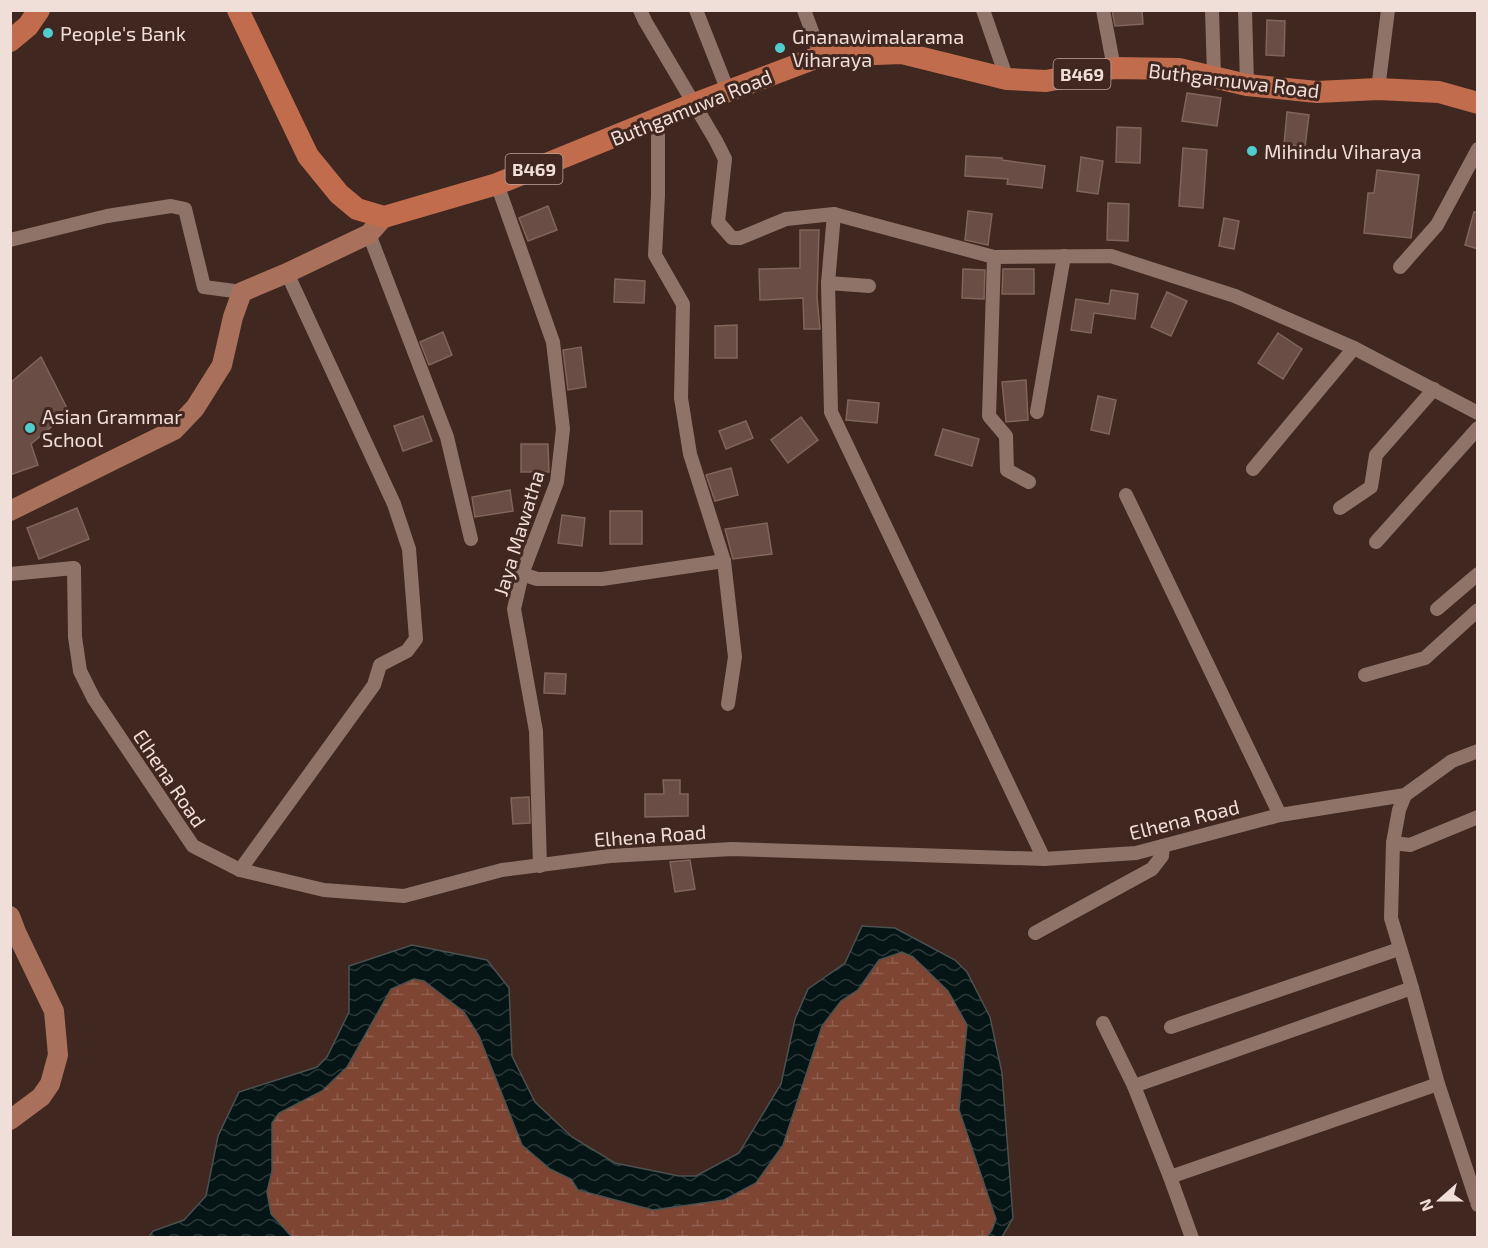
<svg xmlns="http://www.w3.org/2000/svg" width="1488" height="1248" viewBox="0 0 1488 1248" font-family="'Exo 2',sans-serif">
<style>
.wetland{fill:url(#wetland-marsh)}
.water{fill:url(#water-waves);stroke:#4c5150;stroke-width:1.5}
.building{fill:#6a4e45;stroke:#81645a;stroke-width:1.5}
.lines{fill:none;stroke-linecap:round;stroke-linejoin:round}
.street{stroke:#907368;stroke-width:14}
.secondary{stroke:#a9705b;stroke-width:20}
.primary{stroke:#c26c4e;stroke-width:22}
.poi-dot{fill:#52cdcf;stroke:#40271f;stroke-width:2}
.labels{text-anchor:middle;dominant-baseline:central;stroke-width:6;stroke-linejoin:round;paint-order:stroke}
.shield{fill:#40271f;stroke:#bba7a1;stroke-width:1.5}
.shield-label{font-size:18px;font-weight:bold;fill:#f0ded9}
.poi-label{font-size:20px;fill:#f0ded9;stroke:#40271f;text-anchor:start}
.street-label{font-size:20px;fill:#f0ded9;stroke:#40271f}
</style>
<defs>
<pattern id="wetland-marsh" width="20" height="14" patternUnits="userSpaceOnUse" patternTransform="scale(1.5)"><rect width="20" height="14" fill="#7d4532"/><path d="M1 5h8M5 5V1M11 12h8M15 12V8" fill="none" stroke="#905f4f"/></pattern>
<pattern id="water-waves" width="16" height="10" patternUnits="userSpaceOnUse" patternTransform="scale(1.5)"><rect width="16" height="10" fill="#051515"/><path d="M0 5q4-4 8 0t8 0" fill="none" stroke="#2a3736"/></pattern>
</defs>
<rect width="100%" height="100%" fill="#40271f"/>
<path class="wetland" d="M902,952l11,5 35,34 19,34 -8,85 37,109 -4,11 -5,8h-695l-21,-23 -4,-23 5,-21v-48l7,-10 43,-22 25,-24 44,-78 23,-10 10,2 40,31 15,24 71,133 21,10 7,11 75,20 130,-64 39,-120 19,-25 17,-11 21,-30z"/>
<path class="water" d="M862,926l33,2 60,32 12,12 23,45 12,56 11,145 -11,19h-15l5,-7 4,-11 -37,-109 8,-85 -19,-34 -35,-34 -11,-5 -23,8 -21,30 -17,11 -19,25 -39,119 -27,38 -32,17 -71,10 -75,-20 -7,-11 -21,-10 -28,-24 -43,-109 -15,-24 -40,-31 -10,-2 -23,10 -44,78 -25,24 -43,22 -7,10v48l-5,21 4,22 21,23h-143l4,-6 31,-11 22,-24 12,-60 21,-44 78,-25 10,-10 22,-45v-46l63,-21 75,15 22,28 3,68 23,46 37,35 43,26 64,13h17l43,-23 42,-69 14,-65 13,-30 37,-26z"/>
<g class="building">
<path d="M1112,10h30l1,14 -28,2z"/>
<path d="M1267,20l18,1 -1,35 -18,-1z"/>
<path d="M1187,93l34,5 -4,28 -35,-5z"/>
<path d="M1287,112l22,3 -4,32 -21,-3z"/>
<path d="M1117,127l24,1 -1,35 -24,-1z"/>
<path d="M1183,148l24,2 -4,58 -24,-2z"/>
<path d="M966,156l36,2v2l43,6 -3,22 -35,-4 1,-5 -43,-3z"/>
<path d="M1081,157l22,4 -5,33 -21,-3z"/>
<path d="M1377,170l42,5 -8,63 -47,-5 4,-40h6z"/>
<path d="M1108,203l21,1 -1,37 -21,-1z"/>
<path d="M548,206l9,24 -29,11 -9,-23z"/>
<path d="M968,211l24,3 -4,31 -23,-5z"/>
<path d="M1474,212h4v37l-13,-4z"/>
<path d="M1224,218l15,3 -5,28 -15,-3z"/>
<path d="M800,230h19l-2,67 3,32h-16l-1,-31 -43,2 -1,-31 41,-1z"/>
<path d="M963,269l22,1 -1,29 -22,-1z"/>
<path d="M1003,269h31v25h-32z"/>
<path d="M615,279l30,2 -1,22 -30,-1z"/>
<path d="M1111,290l27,4 -3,25 -41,-6 -3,20 -20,-3 5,-31 33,5z"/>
<path d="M1167,292l20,9 -16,35 -20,-9z"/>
<path d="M737,325v33h-22v-32z"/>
<path d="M443,332l9,23 -23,10 -9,-23z"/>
<path d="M1278,333l24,16 -19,30 -25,-16z"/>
<path d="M581,347l5,40 -18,3 -5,-40z"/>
<path d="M41,357l28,55 -38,32 7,21 -28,10v-92z"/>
<path d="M1026,380l2,40 -22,2 -4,-40z"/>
<path d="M1098,396l18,4 -7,34 -18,-4z"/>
<path d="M848,400l31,3 -2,20 -31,-3z"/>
<path d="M423,416l9,25 -29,10 -9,-25z"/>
<path d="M801,417l17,23 -30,23 -17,-23z"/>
<path d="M746,421l7,17 -27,11 -7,-18z"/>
<path d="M943,429l36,10 -7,27 -37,-11z"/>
<path d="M521,444h27l1,28h-28z"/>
<path d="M731,468l7,27 -23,6 -9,-26z"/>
<path d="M510,490l3,21 -38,6 -3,-20z"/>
<path d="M77,508l12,31 -50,20 -12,-31z"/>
<rect x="610" y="511" width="32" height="33"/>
<path d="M562,515l23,3 -3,28 -24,-3z"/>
<path d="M767,523l5,31 -39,5 -8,-30z"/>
<path d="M545,673l21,1 -1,20 -21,-1z"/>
<path d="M663,780h17v14h8v22l-43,1v-23h19z"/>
<path d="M529,797l1,26 -17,1 -2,-26z"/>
<path d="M690,860l5,29 -20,3 -5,-30z"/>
</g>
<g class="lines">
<g class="street">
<path d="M640,10l5,11 71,120 9,18 -7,63 14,16h8l46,-19 48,-5 160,43 117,-1 124,40 119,52 124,65"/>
<path d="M696,10l32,81"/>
<path d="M804,10l17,46"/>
<path d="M983,10l24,69"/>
<path d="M1103,10l11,58"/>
<path d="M1212,10l2,66"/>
<path d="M1245,10l2,75"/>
<path d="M1378,89l10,-79"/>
<path d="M658,119v76l-3,60 28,49 -2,94 9,56 34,107 11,96 -7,47"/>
<path d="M497,184l56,158 10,87 -6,53 -35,92 -8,35 22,122 4,135"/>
<path d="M834,214l-6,69 3,129 213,447"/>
<path d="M369,234l78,203 24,102"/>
<path d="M10,240l97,-24 64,-10 14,3 19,78 38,5"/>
<path d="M994,257l-5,159 17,20 1,34 22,12"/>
<path d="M1400,267l37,-42 41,-76"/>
<path d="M828,283l41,3"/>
<path d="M1037,412l27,-156"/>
<path d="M1253,469l101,-121"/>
<path d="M1126,495l154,320"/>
<path d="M1340,508l31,-21 5,-32 58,-66"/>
<path d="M1376,542l102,-114"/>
<path d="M10,574l64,-6 1,69 5,34 14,28 99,147 47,24 84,20 80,6 98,-26 108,-14 122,-7 312,10 92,-6 144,-38 125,-20 47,-34 26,-10"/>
<path d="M522,574l15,5h65l122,-18"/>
<path d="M1437,609l41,-35"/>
<path d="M1365,675l60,-17 53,-48"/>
<path d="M1405,795l-6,15 -6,33 -2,75 21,70 26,96 40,121"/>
<path d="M1393,843l17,2 68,-28"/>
<path d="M240,870l134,-185 6,-20 27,-14 9,-12 -7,-90 -15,-45 -107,-231"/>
<path d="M1035,933l117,-64 10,-13 1,-10"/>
<path d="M1103,1023l31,63 36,91 22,61"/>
<path d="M1171,1027l228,-78"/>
<path d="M1134,1086l278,-98"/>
<path d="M1170,1177l268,-93"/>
</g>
<g class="secondary">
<path d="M10,511l164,-81 21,-22 27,-43 11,-48 9,-25 45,-19 82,-39 15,-17"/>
<path d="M10,916l6,16 38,79 4,44 -8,29 -9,13 -31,23"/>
</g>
<g class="primary">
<path d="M238,10l70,146 31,38 18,15 27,8 113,-33 197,-80 127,-48 81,-3 105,26 39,2 68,-13 65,1 68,16 70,7 61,-3 61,3 39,11"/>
<path d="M10,41l18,-15 11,-16"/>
</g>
</g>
<g class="poi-dot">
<circle cx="48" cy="33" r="6"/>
<circle cx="780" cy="48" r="6"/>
<circle cx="1252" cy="151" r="6"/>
<circle cx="30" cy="428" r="6"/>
</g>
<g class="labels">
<g class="shield">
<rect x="1053.5" y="59" width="57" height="30" rx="4.5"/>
<rect x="505.5" y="154" width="57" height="30" rx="4.5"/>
</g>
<g class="shield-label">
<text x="1082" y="74">B469</text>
<text x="534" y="169">B469</text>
</g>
<g class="poi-label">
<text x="60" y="33">People's Bank</text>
<text x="792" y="36">Gnanawimalarama<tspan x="792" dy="23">Viharaya</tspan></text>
<text x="1264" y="151">Mihindu Viharaya</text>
<text x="42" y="416">Asian Grammar<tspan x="42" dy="23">School</tspan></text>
</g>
<g class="street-label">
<text transform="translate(1234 80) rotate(7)">Buthgamuwa Road</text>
<text transform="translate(691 107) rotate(-22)">Buthgamuwa Road</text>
<text transform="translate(518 533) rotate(-73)">Jaya Mawatha</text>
<text transform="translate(170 778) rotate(56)">Elhena Road</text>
<text transform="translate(1184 819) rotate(-14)">Elhena Road</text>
<text transform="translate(650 835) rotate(-4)">Elhena Road</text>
</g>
</g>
<rect width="1488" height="1248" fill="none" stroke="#f0ded9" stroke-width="24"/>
<g transform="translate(1440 1200) rotate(249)" stroke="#40271f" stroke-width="4.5" paint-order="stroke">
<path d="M0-4.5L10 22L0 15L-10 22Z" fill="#f0ded9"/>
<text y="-9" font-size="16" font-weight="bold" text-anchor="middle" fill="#f0ded9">N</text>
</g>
</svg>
